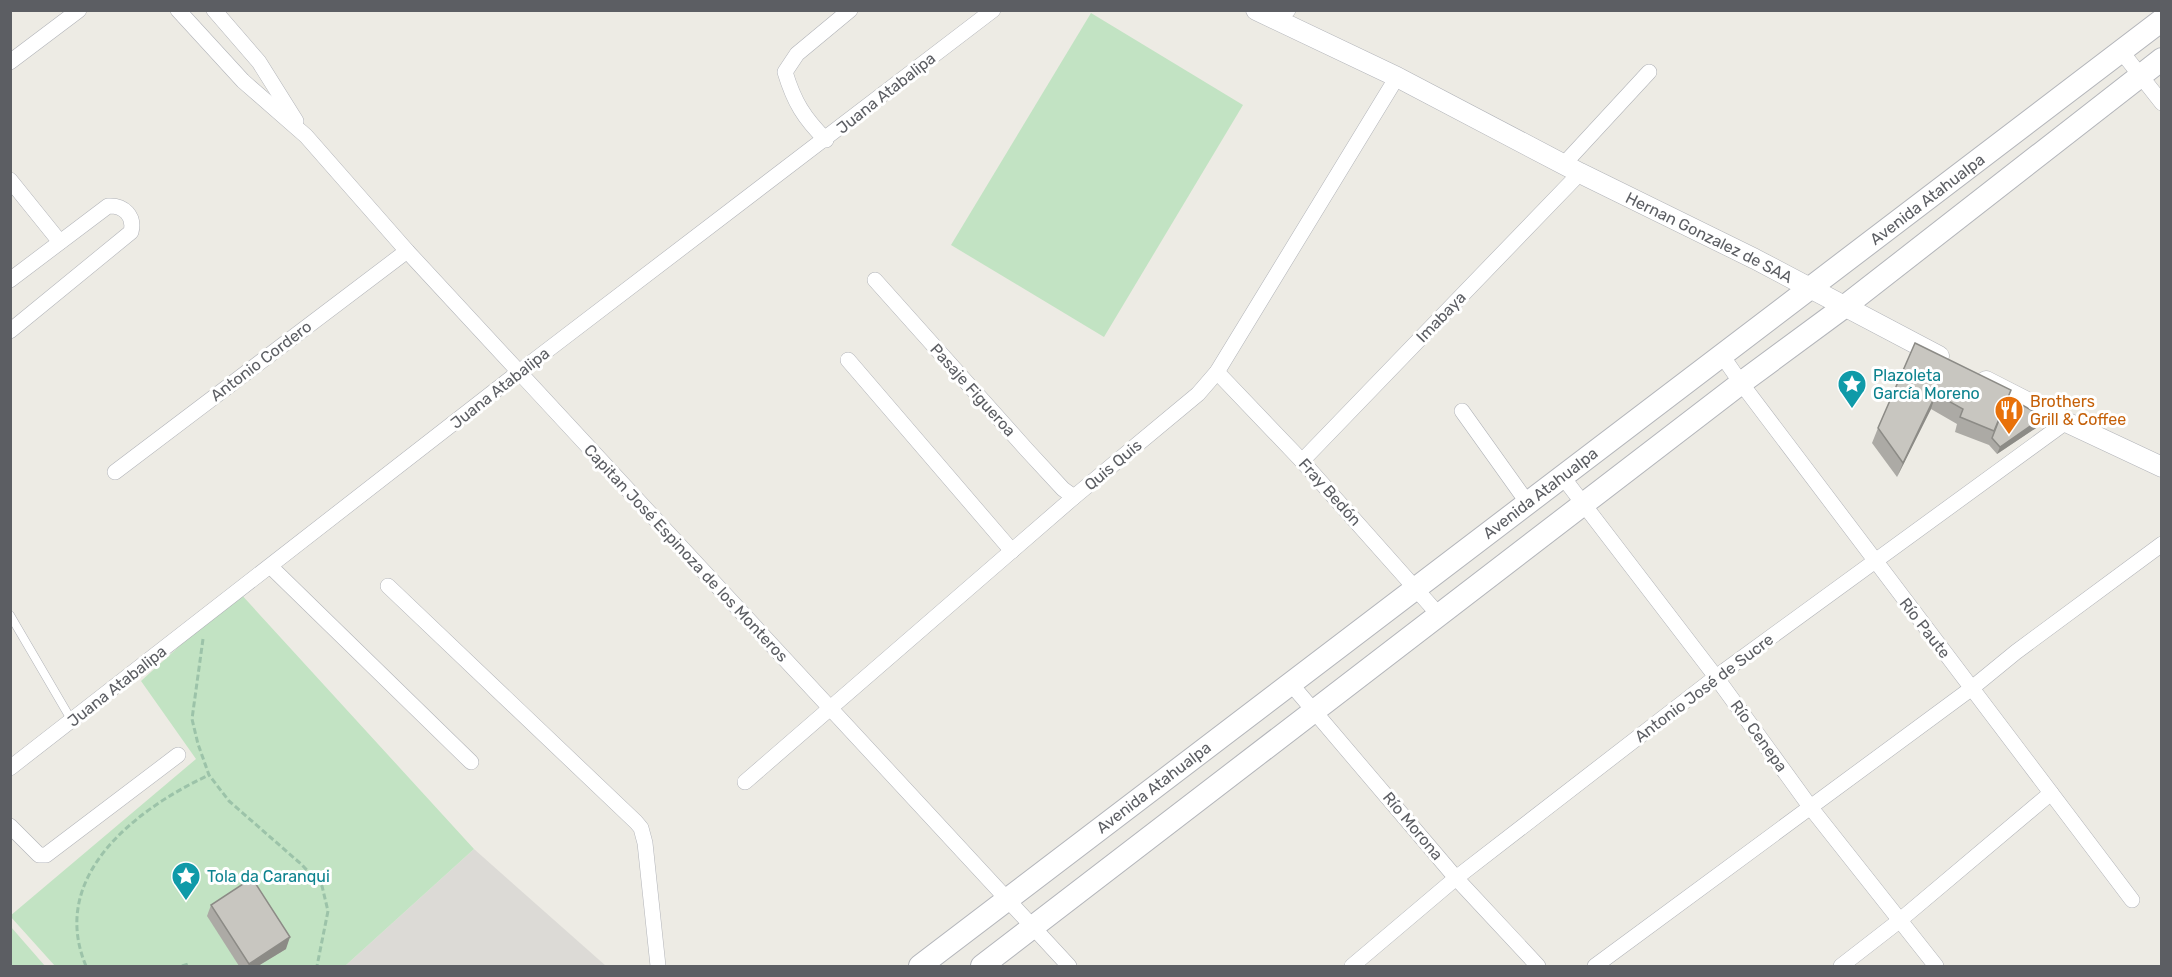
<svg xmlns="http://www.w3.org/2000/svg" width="2172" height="977" viewBox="0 0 2172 977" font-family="Rubik,sans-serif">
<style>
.industrial{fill:#dcdad6}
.green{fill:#c2e3c3}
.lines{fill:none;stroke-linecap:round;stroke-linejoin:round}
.service-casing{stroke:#b1b3b8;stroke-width:9}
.minor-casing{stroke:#b1b3b8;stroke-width:16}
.tertiary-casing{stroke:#b1b3b8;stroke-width:21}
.secondary-casing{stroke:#b3b5ba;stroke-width:24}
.path{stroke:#9cc3a9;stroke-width:3;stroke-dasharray:6 3;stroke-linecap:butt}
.service{stroke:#fff;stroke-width:8}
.minor{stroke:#fff;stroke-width:15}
.tertiary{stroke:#fff;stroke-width:20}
.secondary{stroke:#fff;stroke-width:22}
.wall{fill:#acaaa5}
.shaded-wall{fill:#8c8b86}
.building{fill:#c8c6c0;stroke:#8c8b86;stroke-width:1.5}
.labels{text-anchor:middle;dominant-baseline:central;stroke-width:6;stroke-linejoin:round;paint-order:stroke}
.street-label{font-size:16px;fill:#5c5e63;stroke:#fff}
.culture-label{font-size:16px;fill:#0d838f;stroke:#fff;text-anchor:start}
.food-label{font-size:16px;fill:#c56008;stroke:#fff;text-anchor:start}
</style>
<rect width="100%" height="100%" fill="#edebe4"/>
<path class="industrial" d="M474,849l132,117h-261z"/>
<g class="green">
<path d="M1091,13l152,92 -139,232 -153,-92z"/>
<path d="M239,592l235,257 -129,117h-290l-45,-50 186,-157 -55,-78z"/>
<path d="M11,927l34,39h-34z"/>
</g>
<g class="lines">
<g class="service-casing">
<path id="service" d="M10,615l62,106"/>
</g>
<g class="minor-casing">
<g id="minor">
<path d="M178,10l65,71 63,55 101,115 662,715"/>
<path d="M214,10l45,52 37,59"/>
<path d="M1275,20l13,-10"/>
<path d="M2121,51l41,52"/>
<path d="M10,62l69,-52"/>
<path d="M826,140c-22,-22 -32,-38 -41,-68l12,-18 53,-44"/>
<path d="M1564,164l85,-92"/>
<path d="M10,180l50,62"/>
<path d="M10,280l98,-74c16,-1 27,10 23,26l-121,99"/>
<path d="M875,280l151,169 37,40 11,8"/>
<path d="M1721,354l20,29 391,517"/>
<path d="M848,360l164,191"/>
<path d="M1217,372l85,89 137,154"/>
<path d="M1462,411l65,91"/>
<path d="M1302,461l278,-288"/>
<path d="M115,472l292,-221"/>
<path d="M1562,476l154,201 95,131 125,158"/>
<path d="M271,567l200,195"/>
<path d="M388,586l248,236 5,6 4,15 13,123"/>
<path d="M1291,684l165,194 82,88"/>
<path d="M10,768l509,-396 474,-362"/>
<path d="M745,782l329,-285 124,-103 19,-22 180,-295"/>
<path d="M10,826l29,29h7l132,-100"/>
<path d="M1352,966l104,-88 260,-201 350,-255"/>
<path d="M1595,966l377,-278 44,-36 146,-108"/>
<path d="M1841,966l58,-45 152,-128"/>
</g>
</g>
<g class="tertiary-casing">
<g id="tertiary">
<path id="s1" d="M1256,10l141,67 183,96 175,86 184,97"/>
<path d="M1986,381l80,41 96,45"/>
</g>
</g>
<g class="secondary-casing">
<g id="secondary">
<path id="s2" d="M920,966c412,-317 828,-630 1242,-946"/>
<path d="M982,966l759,-583 103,-76 318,-248"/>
</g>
</g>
<g class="path">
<path d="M203,639l-11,80 6,25 11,31 20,26 72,63 21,22 6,25 -11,55"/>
<path d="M86,966c-38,-90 50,-157 123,-191"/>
<path d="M182,966l6,-2"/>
</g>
<use href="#service" class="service"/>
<use href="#minor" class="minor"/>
<use href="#tertiary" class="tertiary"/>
<use href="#secondary" class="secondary"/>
</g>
<g class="wall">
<path d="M1915,343l93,54 31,29 -42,28 -8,-9 -34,-13 2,-8 -26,-15 -34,68 -25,-34 6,-15z"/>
<path d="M211,905l75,44 -28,17h-19l-32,-50z"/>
</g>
<g class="shaded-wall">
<path d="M1936,394l-5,15 -34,68 6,-14z"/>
<path d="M2042,418l-3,8 -42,28 3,-7z"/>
<path d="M290,937l-4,12 -28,17h-10l1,-2z"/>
</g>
<g class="building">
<path d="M1915,343l96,47 -17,41 -34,-14 3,-8 -27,-15 -33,69 -25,-35z"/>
<path d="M2008,397l34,19v2l-42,29 -8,-9z"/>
<path d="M252,878l38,59 -41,27 -38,-59z"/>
</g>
<defs>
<g id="sight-pin" transform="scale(1.5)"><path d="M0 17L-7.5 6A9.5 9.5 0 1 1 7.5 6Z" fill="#0f9aa8" stroke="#fff"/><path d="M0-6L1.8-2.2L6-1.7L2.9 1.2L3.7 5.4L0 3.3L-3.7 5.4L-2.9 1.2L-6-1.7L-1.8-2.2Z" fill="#fff"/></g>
<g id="restaurant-pin" transform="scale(1.5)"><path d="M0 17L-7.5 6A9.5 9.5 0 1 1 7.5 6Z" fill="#e8710a" stroke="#fff"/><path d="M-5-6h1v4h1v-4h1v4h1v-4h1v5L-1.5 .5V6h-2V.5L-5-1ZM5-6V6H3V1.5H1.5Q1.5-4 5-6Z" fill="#fff"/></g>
</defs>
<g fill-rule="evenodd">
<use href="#sight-pin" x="1852" y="384"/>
<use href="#restaurant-pin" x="2009" y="410"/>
<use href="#sight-pin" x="186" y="876"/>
</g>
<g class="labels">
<g class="street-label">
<text transform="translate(886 93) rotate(-38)">Juana Atabalipa</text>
<text stroke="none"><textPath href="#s2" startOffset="1266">Avenida Atahualpa</textPath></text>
<text stroke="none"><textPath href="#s1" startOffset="507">Hernan Gonzalez de SAA</textPath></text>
<text transform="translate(1441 317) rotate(-46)">Imabaya</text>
<text transform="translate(261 361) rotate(-37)">Antonio Cordero</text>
<text transform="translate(500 388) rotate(-38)">Juana Atabalipa</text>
<text transform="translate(973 390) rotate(48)">Pasaje Figueroa</text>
<text transform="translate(1113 465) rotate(-40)">Quis Quis</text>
<text transform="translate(1330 492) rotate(48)">Fray Bedón</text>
<text stroke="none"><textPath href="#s2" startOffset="780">Avenida Atahualpa</textPath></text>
<text transform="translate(686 553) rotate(47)">Capitan José Espinoza de los Monteros</text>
<text transform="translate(1925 628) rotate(52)">Río Paute</text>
<text transform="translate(117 686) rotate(-38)">Juana Atabalipa</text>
<text transform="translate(1704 688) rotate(-37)">Antonio José de Sucre</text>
<text transform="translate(1759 736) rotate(54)">Río Cenepa</text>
<text stroke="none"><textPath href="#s2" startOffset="294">Avenida Atahualpa</textPath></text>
<text transform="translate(1413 826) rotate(50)">Río Morona</text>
</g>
<g class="culture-label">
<text x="1873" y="375">Plazoleta<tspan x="1873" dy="18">García Moreno</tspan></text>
<text x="207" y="876">Tola da Caranqui</text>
</g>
<g class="food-label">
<text x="2030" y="401">Brothers<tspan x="2030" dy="18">Grill &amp; Coffee</tspan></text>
</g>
</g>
<rect width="2172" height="977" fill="none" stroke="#5c5e63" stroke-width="24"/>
</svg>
